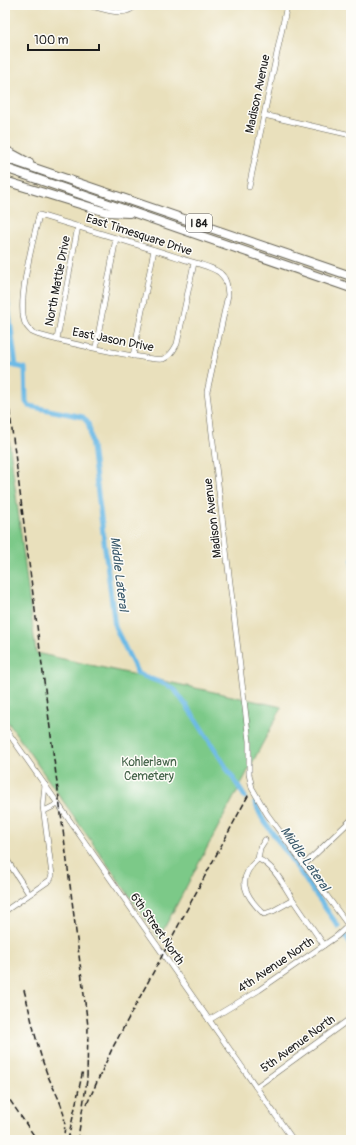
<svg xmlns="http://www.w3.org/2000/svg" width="356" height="1145" viewBox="0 0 356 1145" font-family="Pangolin,sans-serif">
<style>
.green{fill:#7cc988;stroke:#4c7252}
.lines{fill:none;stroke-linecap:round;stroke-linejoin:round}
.stream{stroke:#6cbae6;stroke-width:1.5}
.canal{stroke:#6cbae6;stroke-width:5}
.minor-casing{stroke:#646154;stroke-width:6}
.highway-casing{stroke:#646154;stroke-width:10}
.minor{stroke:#fff;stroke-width:5}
.highway{stroke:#fff;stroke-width:8}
.rail{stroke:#1c1c1c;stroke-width:1.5;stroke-dasharray:6 3;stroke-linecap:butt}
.labels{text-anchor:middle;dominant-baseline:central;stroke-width:3;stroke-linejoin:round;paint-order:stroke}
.shield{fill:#fdfcf7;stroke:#605f5e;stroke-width:1}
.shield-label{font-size:11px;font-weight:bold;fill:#1c1c1c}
.street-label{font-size:12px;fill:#1c1c1c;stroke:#fdfcf7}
.park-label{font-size:12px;fill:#426147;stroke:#fdfcf7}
.water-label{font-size:13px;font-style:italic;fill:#3c5b6d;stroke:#fdfcf7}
</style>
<rect width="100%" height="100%" fill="#fdfcf7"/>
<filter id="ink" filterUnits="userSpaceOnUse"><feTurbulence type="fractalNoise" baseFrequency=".025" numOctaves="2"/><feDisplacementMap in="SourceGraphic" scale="8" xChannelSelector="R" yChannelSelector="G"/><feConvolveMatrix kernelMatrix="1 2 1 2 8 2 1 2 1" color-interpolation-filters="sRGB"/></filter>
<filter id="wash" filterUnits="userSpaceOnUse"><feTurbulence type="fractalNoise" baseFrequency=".012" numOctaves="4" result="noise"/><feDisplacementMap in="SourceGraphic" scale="16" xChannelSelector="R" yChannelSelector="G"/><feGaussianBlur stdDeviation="0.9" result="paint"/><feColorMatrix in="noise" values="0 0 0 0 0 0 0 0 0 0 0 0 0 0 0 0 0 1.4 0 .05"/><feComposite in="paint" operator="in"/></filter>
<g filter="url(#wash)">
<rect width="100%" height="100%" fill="#e9e0bc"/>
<path class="green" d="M5,408l31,245 246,54 -123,231 -154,-220z"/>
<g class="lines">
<path class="stream" d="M351,559v8"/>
<g class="canal">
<path d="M5,283l11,83"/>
<path d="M7,364l18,4 1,34 3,4 54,11 5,6 2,8 25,196 23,47 29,11 8,5 18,25 52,82"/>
<path d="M255,803l7,15 76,108"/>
<path d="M345,936l6,9"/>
</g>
</g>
</g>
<g filter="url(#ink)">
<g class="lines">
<g class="minor-casing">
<g id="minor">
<path d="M87,5c15,3 38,14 49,0"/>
<path d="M264,115l87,20"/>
<path d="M249,187l38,-182"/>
<path d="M194,263l-17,81c-3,6 -7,13 -14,15 -9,3 -122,-21 -131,-27 -1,-1 -5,-5 -6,-7 -11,-18 8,-88 13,-110 47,14 94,28 141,43 10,4 32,8 40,15 7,6 7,13 8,22l-21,97 42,349v33l3,14 15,26 84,115"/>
<path d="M57,339l21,-113"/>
<path d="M96,347l20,-109"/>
<path d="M133,356l21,-106"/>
<path d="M5,728l288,412"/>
<path d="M44,811l14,-7"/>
<path d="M5,857l24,37"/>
<path d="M258,859c16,6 26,27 35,41l-20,11 -9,3c-19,-18 -29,-35 -6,-55z"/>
<path d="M258,859l2,-11 5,-8"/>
<path d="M304,865l47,-45"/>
<path d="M293,900l31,45"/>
<path d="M5,911l45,-31 2,-5 -9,-69 2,-21"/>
<path d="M209,1020l50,-30 78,-54 14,-13"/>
<path d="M256,1087l95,-69"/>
</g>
</g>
<g class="highway-casing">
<g id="highway">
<path d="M5,150l24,13"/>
<path d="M5,158l346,118"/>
<path d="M5,168l346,120"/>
<path d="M5,181l101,31 23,1"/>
</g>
</g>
<use href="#minor" class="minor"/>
<use href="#highway" class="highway"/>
<g class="rail">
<path d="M5,375l83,651 -1,54 -9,58"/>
<path d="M24,990c7,26 12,53 21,78 9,27 25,40 18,72"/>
<path d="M5,1093l32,47"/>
<path d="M87,1104l25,-55 137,-255"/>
<path d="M68,1140l15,-70"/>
</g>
</g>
</g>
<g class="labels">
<rect class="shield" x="186" y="214" width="26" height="18" rx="3"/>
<g class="shield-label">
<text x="199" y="223">I 84</text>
</g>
<g class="street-label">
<text transform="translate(258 94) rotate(-78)">Madison Avenue</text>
<text transform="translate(139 235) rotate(18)">East Timesquare Drive</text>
<text transform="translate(58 281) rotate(-79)">North Mattie Drive</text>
<text transform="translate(113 340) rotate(11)">East Jason Drive</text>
<text transform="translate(213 518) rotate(-97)">Madison Avenue</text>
<text transform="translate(157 929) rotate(55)">6th Street North</text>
<text transform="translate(276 965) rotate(-34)">4th Avenue North</text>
<text transform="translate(298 1044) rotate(-36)">5th Avenue North</text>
</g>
<g class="park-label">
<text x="149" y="762">Kohlerlawn<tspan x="149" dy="14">Cemetery</tspan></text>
</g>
<g class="water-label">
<text transform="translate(119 574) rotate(83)">Middle Lateral</text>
<text transform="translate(305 859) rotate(55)">Middle Lateral</text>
</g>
</g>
<rect width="356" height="1145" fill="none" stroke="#fdfcf7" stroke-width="20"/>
<path d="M28 44v6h71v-6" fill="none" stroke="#1c1c1c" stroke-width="2"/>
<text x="34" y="44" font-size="12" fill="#1c1c1c" stroke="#fdfcf7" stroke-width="3" paint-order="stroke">100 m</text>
</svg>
